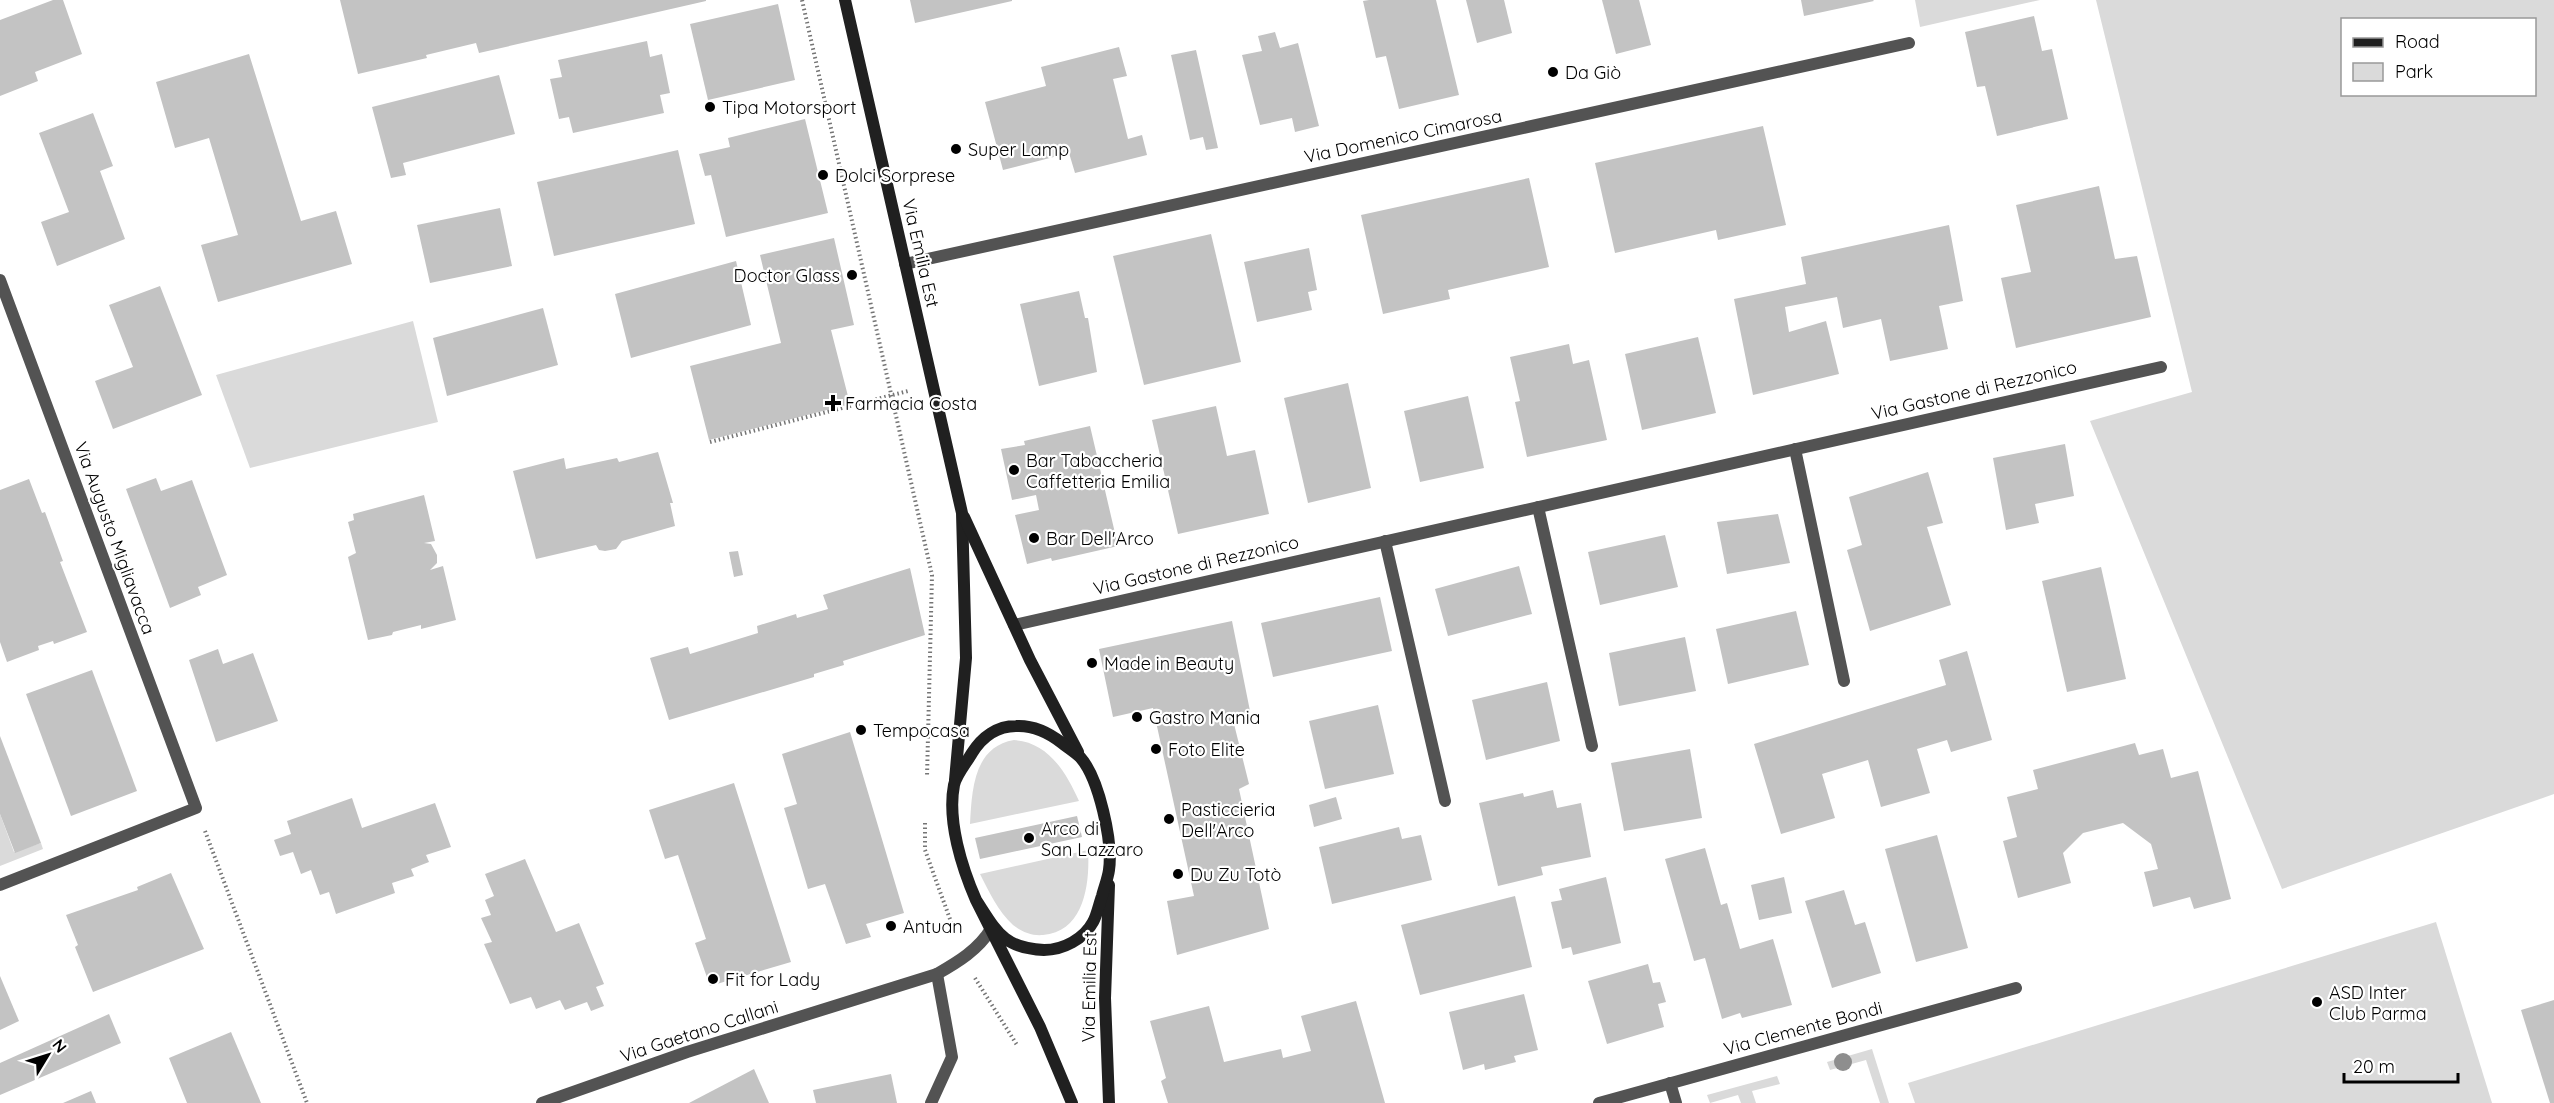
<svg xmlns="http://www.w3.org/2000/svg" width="2554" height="1103" viewBox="0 0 2554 1103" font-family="Quicksand,sans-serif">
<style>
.green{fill:#dadada;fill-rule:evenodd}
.building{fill:#c3c3c3}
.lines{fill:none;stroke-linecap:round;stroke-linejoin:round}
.path{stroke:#757575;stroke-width:4;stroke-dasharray:1.5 3;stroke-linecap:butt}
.service{stroke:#535353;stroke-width:12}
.minor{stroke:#535353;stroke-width:12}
.secondary{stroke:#202020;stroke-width:12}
.tree{fill:#8e8e8e}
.poi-dot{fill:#000;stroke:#fff;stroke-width:2}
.labels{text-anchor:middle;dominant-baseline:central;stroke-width:4.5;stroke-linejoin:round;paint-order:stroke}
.poi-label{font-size:18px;fill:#000;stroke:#fff;text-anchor:start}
.street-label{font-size:18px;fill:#000;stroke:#fff}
</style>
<rect width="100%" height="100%" fill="#fff"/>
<g class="green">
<path d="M1915,0h125l-120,27z"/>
<path d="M2096,0h458v794l-272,95 -192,-468 102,-29zM2342,20h192v74h-192z"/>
<path d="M413,321l25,101 -188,46 -34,-93z"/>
<path d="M1014,740c34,2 52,32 65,61l-109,23c2,-33 3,-77 44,-84z"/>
<path d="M0,814l14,38 27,-9 2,6 -43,17z"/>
<path d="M1088,850c2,32 -3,82 -45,85 -11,1 -21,-3 -30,-10 -15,-14 -24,-33 -33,-51z"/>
<path d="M2436,922l56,181h-577l-7,-20z"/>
<path d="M1872,1049l17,54h-9l-14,-43 -36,10 -3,-8z"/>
<path d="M1777,1076l3,8 -28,7 4,12h-15l-3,-8 -28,8 -3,-8z"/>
</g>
<g class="building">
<path d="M53,0h10l19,54 -47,18 3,9 -38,15v-76z"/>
<path d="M340,0h366v1l-227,52 -3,-10 -50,12 1,3 -69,16z"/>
<path d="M910,0h102v1l-97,22z"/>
<path d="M1369,0h67l23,95 -60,14 -13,-53 -10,2 -13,-57z"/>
<path d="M1466,0h38l8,33 -35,10z"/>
<path d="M1602,0h37l12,45 -35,9z"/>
<path d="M1801,0h72l1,1 -70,15z"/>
<path d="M778,4l17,76 -87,20 -18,-76z"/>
<path d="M2034,16l8,35 10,-2 16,70 -71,17 -12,-50 -8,1 -12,-55z"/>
<path d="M1275,32l5,16 18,-5 21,83 -24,6 -3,-14 -32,7 -18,-70 20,-4 -4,-15z"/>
<path d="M647,41l3,16 12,-3 8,39 -10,2 4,18 -91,20 -4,-16 -10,2 -9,-40 12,-2 -4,-17z"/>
<path d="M1119,47l8,29 -14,3 15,60 14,-4 5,20 -72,18 -6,-20 -66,17 -18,-68 61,-16 -5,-19z"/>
<path d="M1196,50l22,98 -12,2 -3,-13 -13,3 -19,-85z"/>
<path d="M249,54l52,167 35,-10 16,53 -134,38 -17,-57 37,-10 -29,-97 -34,10 -19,-66z"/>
<path d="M499,75l16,59 -112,29 3,12 -15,3 -19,-71z"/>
<path d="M93,113l20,53 -13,5 25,68 -68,27 -16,-44 28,-10 -30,-79z"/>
<path d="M805,119l23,94 -102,24 -15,-62 -6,1 -6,-22 31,-7 -2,-9z"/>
<path d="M1763,126l23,99 -68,15 -2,-10 -101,23 -20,-90z"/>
<path d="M678,150l17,74 -141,32 -17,-74z"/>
<path d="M1529,178l20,89 -101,23 2,9 -67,15 -22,-99z"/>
<path d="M2099,186l16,73 22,-3 14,61 -135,31 -15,-70 30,-6 -15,-67z"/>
<path d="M500,208l12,58 -82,17 -13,-58z"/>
<path d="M1949,225l14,76 -24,5 9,43 -58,12 -9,-42 -38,9 -6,-31 -52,10 4,25 37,-11 13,53 -86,21 -19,-96 72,-15 -5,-27z"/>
<path d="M1211,234l30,128 -97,23 -31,-129z"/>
<path d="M834,238l20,87 -23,5 19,74 -141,36 -19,-74 91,-23 -21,-88z"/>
<path d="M1309,248l8,42 -9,2 4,18 -55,12 -13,-60z"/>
<path d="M736,261l15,64 -120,33 -16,-64z"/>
<path d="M160,286l42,109 -89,34 -18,-48 38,-14 -24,-62z"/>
<path d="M1079,291l6,27h3l9,54 -58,14 -19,-82z"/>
<path d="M543,308l15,57 -111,31 -14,-58z"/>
<path d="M1698,337l18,76 -74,17 -17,-76z"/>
<path d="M1569,344l4,20 16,-4 18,80 -80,17 -12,-55 5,-1 -10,-44z"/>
<path d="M1348,383l23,105 -63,15 -24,-105z"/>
<path d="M1468,396l16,72 -64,14 -16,-71z"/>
<path d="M1216,406l11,50 28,-6 14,64 -91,20 -26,-114z"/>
<path d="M1090,426l28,120 -66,15 -1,-3 -24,6 -12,-49 24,-5 -3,-15 -24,5 -11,-51 24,-4 -1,-4z"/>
<path d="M2065,444l9,52 -39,8 4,19 -33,7 -13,-72z"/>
<path d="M658,452l15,51h-3l5,23 -53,15 -6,8 -11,2 -6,-1 -3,-5 -60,14 -23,-88 51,-13 2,11 51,-11 2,4z"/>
<path d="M1928,472l15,51 -16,4 24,78 -81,26 -23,-81 15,-5 -13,-48z"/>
<path d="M156,478l5,13 31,-11 35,95 -29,12 3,8 -31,13 -44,-119z"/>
<path d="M29,479l13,34 3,-1 18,49 -3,1 27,70 -33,12 -1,-3 -15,5 1,4 -32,12 -7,-20v-152z"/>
<path d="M424,495l11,46 -11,2 7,1 6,11v8l-7,7 13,-4 13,54 -35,9v-4l-28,7 -1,3 -24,5 -20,-83 8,-4 -8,-31 6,-2 -1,-6z"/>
<path d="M1778,514l12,49 -63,11 -10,-52z"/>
<path d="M1665,535l13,52 -78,18 -12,-53z"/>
<path d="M738,551l5,24 -9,2 -5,-25z"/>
<path d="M1519,566l13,48 -84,22 -13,-47z"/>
<path d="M2101,567l25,112 -59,13 -25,-111z"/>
<path d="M910,568l15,67 -82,26 1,4 -30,9v3l-145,43 -19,-62 38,-11 2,7 68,-21 -1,-7 39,-12 1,4 31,-9 -5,-14z"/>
<path d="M1380,597l12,54 -119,26 -12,-54z"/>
<path d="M1796,611l13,54 -81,19 -12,-55z"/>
<path d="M1232,621l18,90 -18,5 17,68 -10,5 30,140 -92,26 -10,-54 27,-5 -41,-188 -40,9 -14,-68z"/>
<path d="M1685,637l11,54 -77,15 -10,-53z"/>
<path d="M218,649l5,15 30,-11 25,68 -62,21 -27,-82z"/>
<path d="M1967,651l25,89 -41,12 -4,-12 -30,9 13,44 -49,14 -13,-47 -46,14 13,44 -54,16 -27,-90 192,-59 -7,-25z"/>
<path d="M92,670l45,121 -66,25 -45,-122z"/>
<path d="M1547,682l13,59 -74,19 -14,-60z"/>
<path d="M1378,705l16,69 -69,15 -16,-68z"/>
<path d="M850,732l54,181 -38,11 5,13 -25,7 -21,-60 -17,5 -24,-81 13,-4 -15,-50z"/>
<path d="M0,736l41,107 -26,10 -15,-39z"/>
<path d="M2135,743l4,12 24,-6 8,29 27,-7 33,128 -37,10 -4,-12 -37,10 -9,-35 14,-3 -7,-25 -28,-21 -40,10 -20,20 8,30 -53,15 -15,-57 14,-4 -10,-40 31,-8 -5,-19z"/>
<path d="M1690,749l12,69 -78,13 -13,-68z"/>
<path d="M734,783l57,179 -81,24 -15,-43 11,-4 -28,-84 -13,4 -16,-49z"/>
<path d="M1553,790l4,18 24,-5 10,54 -50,10 2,8 -45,11 -19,-83 44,-10 1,4z"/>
<path d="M1336,797l6,22 -28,8 -5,-22z"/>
<path d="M352,798l10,30 73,-25 16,44 -25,8 3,7 -18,7 3,7 -22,7 3,10 -59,21 -7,-22 -9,3 -9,-25 -10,4 -8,-22 -13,4 -6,-16 17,-6 -4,-13z"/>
<path d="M1077,816l5,21 -102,22 -5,-21z"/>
<path d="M1399,827l3,12 19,-4 11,45 -100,24 -13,-57z"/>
<path d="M1937,835l31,113 -52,14 -31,-113z"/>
<path d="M1705,848l16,57 6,-2 13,46 33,-10 19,66 -50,13 -2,-5 -18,6 -17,-61 -11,3 -29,-102z"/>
<path d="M525,859l31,73 23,-9 25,61 -8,3 8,19 -13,5 -4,-9 -22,8 -5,-10 -24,9 -5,-12 -21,7 -26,-60 8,-2 -11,-24 10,-3 -6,-15 9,-4 -9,-22z"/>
<path d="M171,873l33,76 -111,43 -18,-45 3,-2 -12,-30 72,-25 -1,-3z"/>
<path d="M1606,877l15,66 -48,12 -2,-8 -9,2 -11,-47 11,-2 -3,-11z"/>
<path d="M1784,877l8,36 -33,7 -8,-35z"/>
<path d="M1844,890l11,35 10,-3 16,51 -49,15 -27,-87z"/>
<path d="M1515,896l17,71 -112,28 -19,-70z"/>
<path d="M1648,964l5,19 7,-1 6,20 -8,2 6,23 -57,17 -19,-63z"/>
<path d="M0,976l19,45 -19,9z"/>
<path d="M1524,994l14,56 -24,6 2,6 -31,8 -1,-6 -21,6 -14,-58z"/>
<path d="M2554,1000v103h-4l-29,-93z"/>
<path d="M1356,1001l29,102h-217l-7,-22 5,-3 -16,-57 59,-15 15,56 57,-13 2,9 28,-7 -10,-35z"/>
<path d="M109,1014l12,29 -121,52v-32z"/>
<path d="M231,1032l30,71h-74l-18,-45z"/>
<path d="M754,1069l15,34h-80z"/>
<path d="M891,1074l6,29h-81l-3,-13z"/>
<path d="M91,1091l5,12h-33z"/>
</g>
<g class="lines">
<g class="path">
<path d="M802,0l130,575 -5,202"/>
<path d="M710,442l198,-51"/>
<path d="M925,823v27l30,83"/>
<path d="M205,831l102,272"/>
<path d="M975,978l42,67"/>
</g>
<path class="service" d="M931,1103l21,-46 -15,-83"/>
<g class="minor">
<path d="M905,264l1004,-221"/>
<path d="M0,280l196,528 -196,77"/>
<path d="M1795,449l49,232"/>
<path d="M1538,507l54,239"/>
<path d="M1385,541l60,260"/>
<path d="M1014,625l1147,-258"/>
<path d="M1670,1083l6,20"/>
<path d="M542,1103l145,-51 250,-78c21,-12 41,-24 54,-45"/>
<path d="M1599,1103l417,-115"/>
</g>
<g class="secondary">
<path d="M845,0l117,513 4,145 -11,122"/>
<path d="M964,517l66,143 48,92"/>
<path d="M1109,885l-4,113 4,105"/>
<path d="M976,900c21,32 27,48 68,50 19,0 40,-11 49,-28 4,-7 6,-18 9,-26 2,-8 6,-18 7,-26 4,-28 -10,-92 -29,-113 -5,-5 -13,-10 -18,-14 -14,-11 -28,-18 -46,-17 -19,0 -34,11 -44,27 -5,9 -16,22 -18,32 -7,36 8,83 22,115l64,127 32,76"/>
</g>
</g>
<circle class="tree" cx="1843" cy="1062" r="9"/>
<g class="poi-dot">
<circle cx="1553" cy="72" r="6"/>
<circle cx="710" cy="107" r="6"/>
<circle cx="956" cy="149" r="6"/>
<circle cx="823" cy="175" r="6"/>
<circle cx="852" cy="275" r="6"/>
<path d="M830 394h6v6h6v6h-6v6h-6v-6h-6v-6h6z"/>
<circle cx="1014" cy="470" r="6"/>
<circle cx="1034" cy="538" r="6"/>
<circle cx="1092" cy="663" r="6"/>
<circle cx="1137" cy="717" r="6"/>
<circle cx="861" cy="730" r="6"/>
<circle cx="1156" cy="749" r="6"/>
<circle cx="1169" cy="819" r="6"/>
<circle cx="1029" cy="838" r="6"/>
<circle cx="1178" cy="874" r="6"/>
<circle cx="891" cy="926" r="6"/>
<circle cx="713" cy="979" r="6"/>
<circle cx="2317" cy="1002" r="6"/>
</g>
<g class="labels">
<g class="poi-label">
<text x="1565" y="72">Da Giò</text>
<text x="722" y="107">Tipa Motorsport</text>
<text x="968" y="149">Super Lamp</text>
<text x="835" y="175">Dolci Sorprese</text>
<text x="840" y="275" text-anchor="end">Doctor Glass</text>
<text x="845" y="403">Farmacia Costa</text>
<text x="1026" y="460">Bar Tabaccheria<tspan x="1026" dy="21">Caffetteria Emilia</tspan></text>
<text x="1046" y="538">Bar Dell'Arco</text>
<text x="1104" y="663">Made in Beauty</text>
<text x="1149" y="717">Gastro Mania</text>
<text x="873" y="730">Tempocasa</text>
<text x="1168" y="749">Foto Elite</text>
<text x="1181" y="809">Pasticcieria<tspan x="1181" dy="21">Dell'Arco</tspan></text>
<text x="1041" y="828">Arco di<tspan x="1041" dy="21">San Lazzaro</tspan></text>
<text x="1190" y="874">Du Zu Totò</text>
<text x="903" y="926">Antuan</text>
<text x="725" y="979">Fit for Lady</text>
<text x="2329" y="992">ASD Inter<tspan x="2329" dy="21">Club Parma</tspan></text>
</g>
<g class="street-label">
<text transform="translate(1403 136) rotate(-12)">Via Domenico Cimarosa</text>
<text transform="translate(921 253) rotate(77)">Via Emilia Est</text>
<text transform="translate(1974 390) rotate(-13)">Via Gastone di Rezzonico</text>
<text transform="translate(115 538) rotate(70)">Via Augusto Migliavacca</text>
<text transform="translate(1196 565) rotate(-13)">Via Gastone di Rezzonico</text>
<text transform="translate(1089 987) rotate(-89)">Via Emilia Est</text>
<text transform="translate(1803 1028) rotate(-15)">Via Clemente Bondi</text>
<text transform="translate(699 1031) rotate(-18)">Via Gaetano Callani</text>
</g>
</g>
<rect x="2341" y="18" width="195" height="78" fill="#ffffff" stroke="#999999" stroke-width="1.5"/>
<rect x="2353" y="38" width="30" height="9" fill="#202020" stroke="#999999" stroke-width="1.5"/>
<text x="2395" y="48" font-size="18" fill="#000000">Road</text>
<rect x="2353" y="63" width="30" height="18" fill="#dadada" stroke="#999999" stroke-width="1.5"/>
<text x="2395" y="78" font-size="18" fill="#000000">Park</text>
<g transform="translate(48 1055) rotate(52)" stroke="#ffffff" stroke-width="4.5" paint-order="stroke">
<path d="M0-4.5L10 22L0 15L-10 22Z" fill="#000000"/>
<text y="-9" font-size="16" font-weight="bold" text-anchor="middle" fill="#000000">N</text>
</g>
<path d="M2344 1073v9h114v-9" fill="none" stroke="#000000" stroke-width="3"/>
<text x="2353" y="1073" font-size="18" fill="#000000" stroke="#ffffff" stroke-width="4.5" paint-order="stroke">20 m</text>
</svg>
